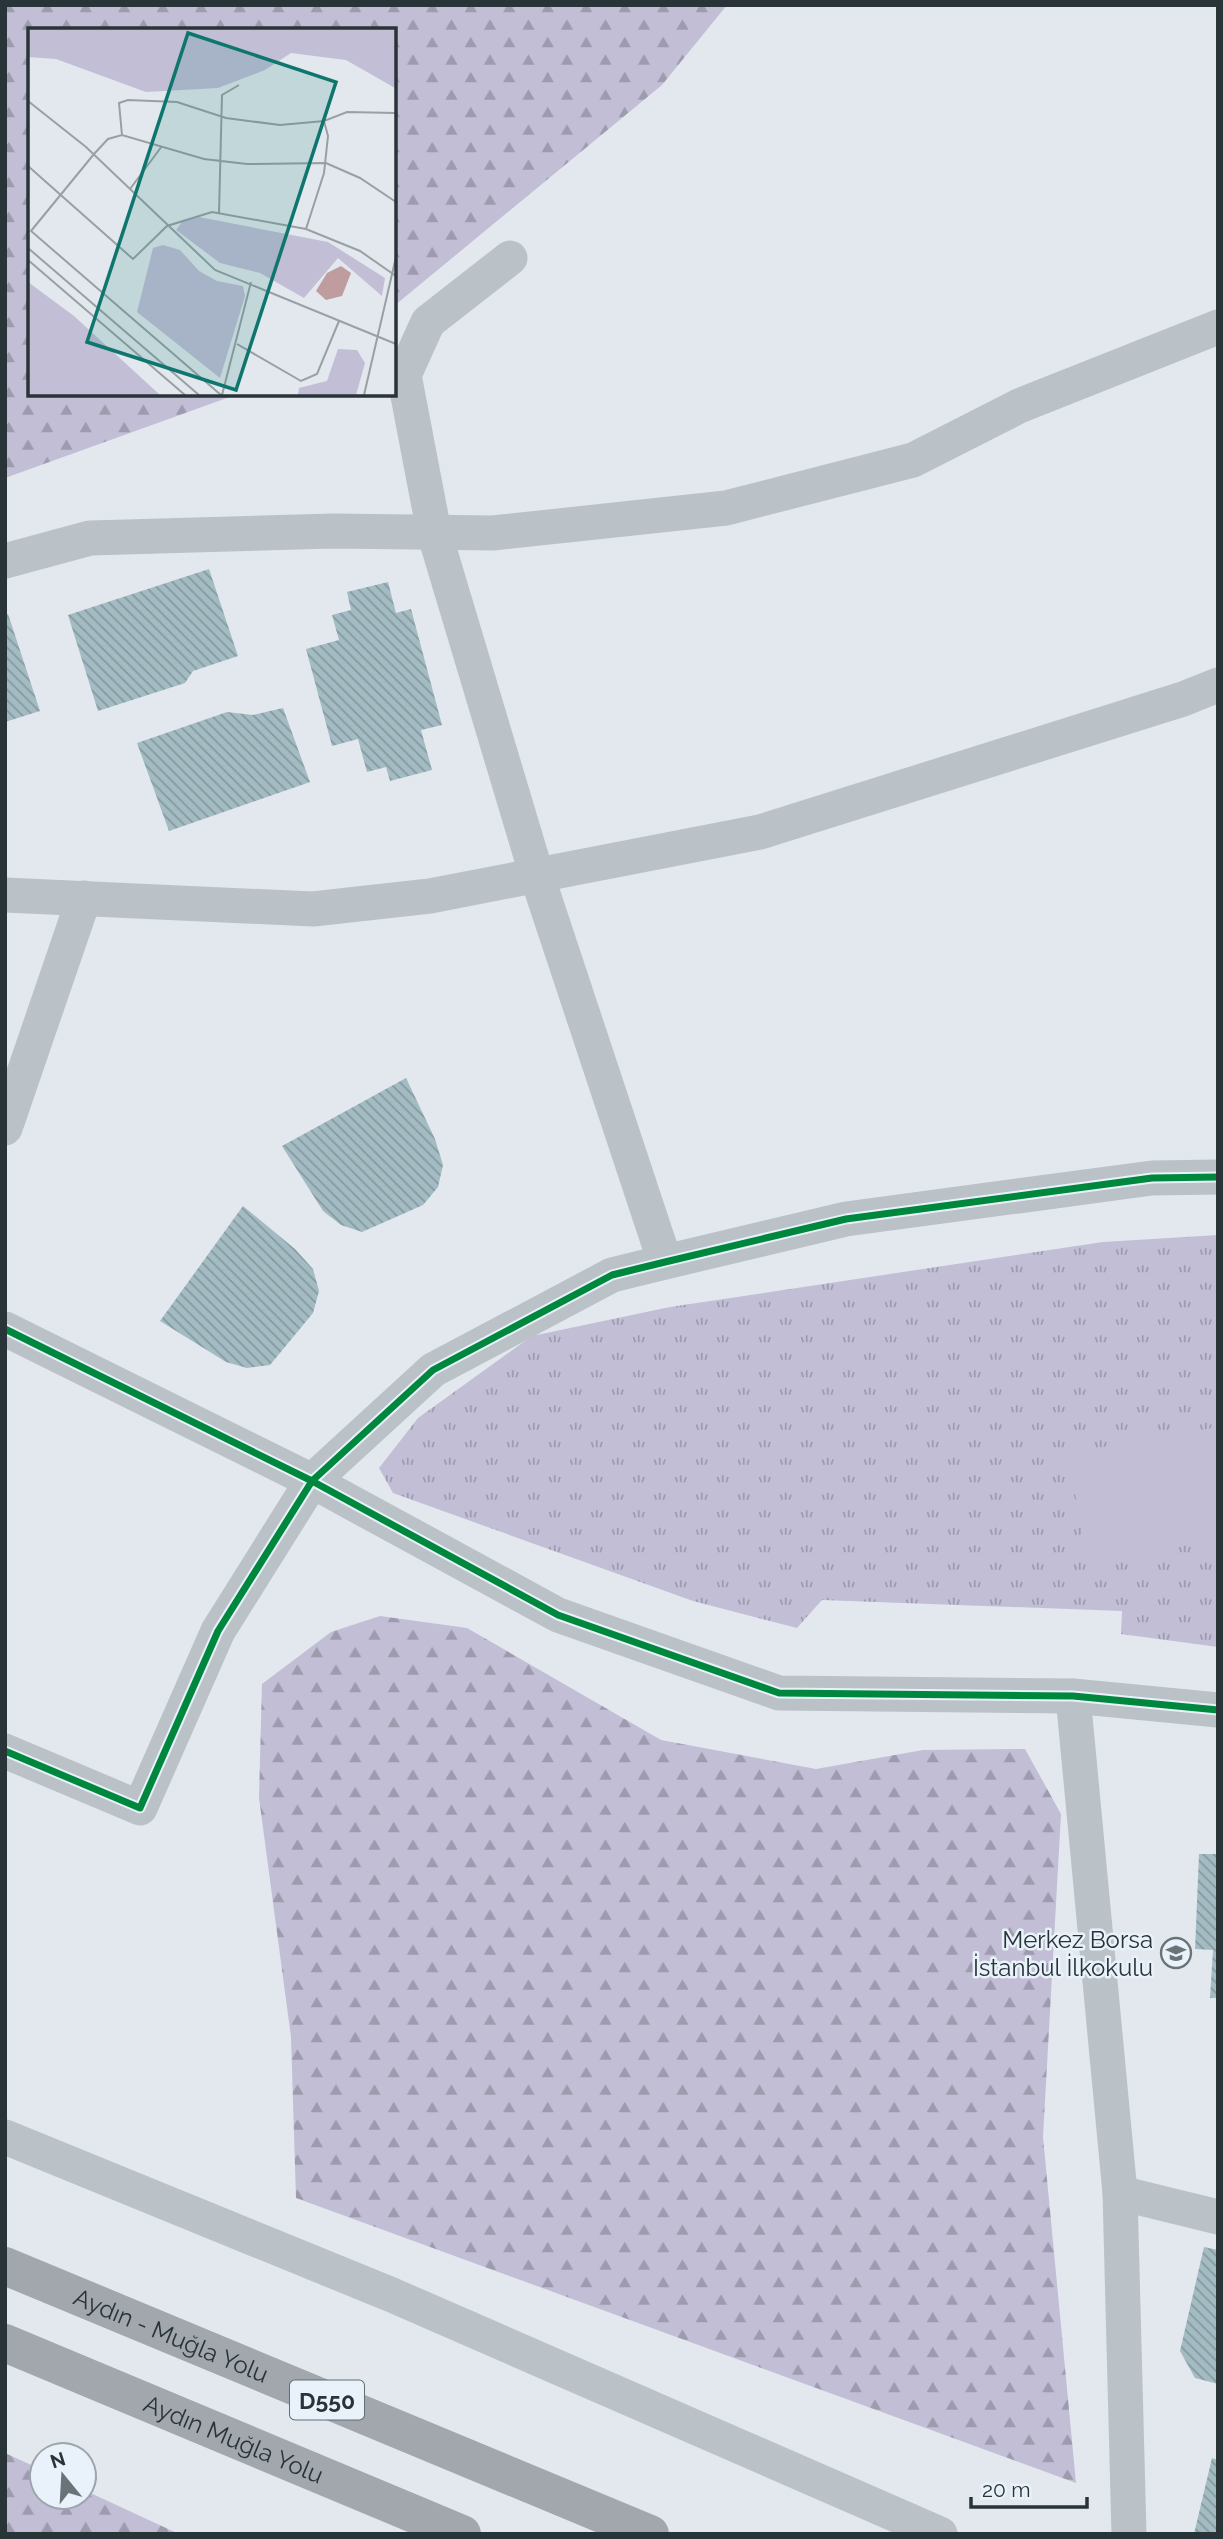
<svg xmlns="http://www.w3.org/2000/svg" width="1223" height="2539" viewBox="0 0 1223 2539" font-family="Raleway,sans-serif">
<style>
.forest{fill:url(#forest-firs)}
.park{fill:url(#park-tufts)}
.garden{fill:#c2bed6}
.building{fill:url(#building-back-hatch)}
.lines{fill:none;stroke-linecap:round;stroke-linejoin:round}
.street{stroke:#bac2c7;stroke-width:35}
.highway{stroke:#a1a7ad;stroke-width:38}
.cycleway-casing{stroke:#e9f2fa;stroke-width:11}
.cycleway{stroke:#00873e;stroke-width:7}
.labels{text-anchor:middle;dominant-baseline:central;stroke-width:5;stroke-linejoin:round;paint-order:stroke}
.shield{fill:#e9f2fa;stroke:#636d72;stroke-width:2}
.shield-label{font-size:23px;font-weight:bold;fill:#293438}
.poi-label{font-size:24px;fill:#293438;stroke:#e9f2fa;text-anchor:end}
.street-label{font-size:24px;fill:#293438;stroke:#e9f2fa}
.inset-road{fill:none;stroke:#98a0a5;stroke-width:2}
.view{fill:#0f766e;fill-opacity:0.15;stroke:#0f766e;stroke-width:3.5}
.inset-edge{fill:none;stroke:#293438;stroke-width:3.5}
</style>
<defs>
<pattern id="forest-firs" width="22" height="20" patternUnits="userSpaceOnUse" patternTransform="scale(1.75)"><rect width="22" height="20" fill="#c2bed6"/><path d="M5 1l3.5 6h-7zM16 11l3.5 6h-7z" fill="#9e9baf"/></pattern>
<pattern id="park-tufts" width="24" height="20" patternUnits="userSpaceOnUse" patternTransform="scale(1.75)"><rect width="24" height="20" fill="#c2bed6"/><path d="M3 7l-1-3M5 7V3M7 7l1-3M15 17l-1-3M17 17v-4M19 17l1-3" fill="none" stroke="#9e9baf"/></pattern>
<pattern id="building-back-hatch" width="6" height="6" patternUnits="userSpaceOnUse" patternTransform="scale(1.75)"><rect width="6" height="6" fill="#a3bbc2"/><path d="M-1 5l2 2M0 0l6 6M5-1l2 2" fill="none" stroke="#85999f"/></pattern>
</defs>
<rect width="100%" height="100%" fill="#e2e8ee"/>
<g class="forest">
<path d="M5,5h722l-65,80 -268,221v-276h-364v364h208l-233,84z"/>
<path d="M380,1616l87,12 194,112 155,29 107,-19 102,-1 36,65 -18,323 33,346 -780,-285 -5,-161 -32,-239 3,-114 69,-52z"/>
<path d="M5,2453l37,17v27h42v-7l95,44h-174z"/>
</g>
<path class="park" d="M1218,1235v412l-97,-13 1,-23 -300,-11 -25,28 -104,-27 -300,-108 -14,-25 39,-50 114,-82 138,-29 433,-65z"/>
<path class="garden" d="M1218,1427v113l-131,23 -19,-110z"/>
<g class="building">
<path d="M209,569l29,87 -45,15 -8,12 -87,28 -30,-96z"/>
<path d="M388,582l8,31 15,-4 31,116 -21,5 11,40 -42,11 -4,-14 -19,5 -9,-33 -26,7 -26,-97 33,-9 -7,-25 19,-5 -4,-18z"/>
<path d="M8,614l32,97 -35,11v-107z"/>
<path d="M283,708l27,74 -141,49 -32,-88 90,-31 26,3z"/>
<path d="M406,1078l29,61 8,26 -5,22 -15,18 -61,27 -21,-7 -18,-14 -41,-65z"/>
<path d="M243,1206l52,43 18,20 6,22 -6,22 -43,52 -23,3 -21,-6 -66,-41z"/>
<path d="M1199,1854h19v144h-8l3,-48 -18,-1z"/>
<path d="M1204,2247l14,3v134l-23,-6 -15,-27z"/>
<path d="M1212,2458l6,2v74h-24z"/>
</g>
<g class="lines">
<g class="street">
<path d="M510,258l-82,64 -24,53 30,157 103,344 128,386"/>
<path d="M5,561l85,-23 243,-7 160,2 233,-25 187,-48 106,-54 199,-79"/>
<path d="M5,895l308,14 117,-13 330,-64 423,-133 35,-14"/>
<path d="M5,1128l79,-230"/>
<path d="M5,1329l307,152 246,134 221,78 294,3 145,14"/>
<path d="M1073,1696l47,497 9,341"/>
<path d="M5,1751l135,57 78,-177 94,-150 121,-111 179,-95 53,-13 181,-43 306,-41 66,-1"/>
<path d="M5,2137l387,158 548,239"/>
<path d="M1120,2193l98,24"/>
</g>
<g class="highway">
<path id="s1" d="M5,2266l645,268"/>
<path id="s2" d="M5,2343l457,191"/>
</g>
<g class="cycleway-casing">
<g id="cycleway">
<path d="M5,1329l307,152 246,134 221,78 294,3 145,14"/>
<path d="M5,1751l135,57 78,-177 94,-150 121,-111 179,-95 53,-13 181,-43 306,-41 66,-1"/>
</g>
</g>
<use href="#cycleway" class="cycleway"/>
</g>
<defs>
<g id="school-ring" transform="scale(1.575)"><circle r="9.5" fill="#e9f2fa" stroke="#6a7378" stroke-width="1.5"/><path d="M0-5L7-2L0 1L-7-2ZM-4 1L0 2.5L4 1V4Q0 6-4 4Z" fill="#6a7378"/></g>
</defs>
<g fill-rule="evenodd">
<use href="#school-ring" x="1176" y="1953"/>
</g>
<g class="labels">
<rect class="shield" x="290" y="2380.5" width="74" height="39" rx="5"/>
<g class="shield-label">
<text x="327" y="2400">D550</text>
</g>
<g class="poi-label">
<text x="1153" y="1939">Merkez Borsa<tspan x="1153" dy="28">İstanbul İlkokulu</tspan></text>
</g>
<g class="street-label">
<text stroke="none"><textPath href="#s1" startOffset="180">Aydın - Muğla Yolu</textPath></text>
<text stroke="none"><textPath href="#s2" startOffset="248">Aydın Muğla Yolu</textPath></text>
</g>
</g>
<g transform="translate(28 28)">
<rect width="368" height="368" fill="#e2e8ee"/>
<path d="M0,1h367v59l-49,-28 -55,-7 -26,17 -47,18 -72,4 -90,-33 -28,-2zM135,217l17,5 19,21 18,10 26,5 2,10 -25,82 -83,-66 16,-64zM0,254l46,34 86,79h-132zM310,321l19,1 8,13 -9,32h-58l1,-7 28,-7z" fill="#c2bed6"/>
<path d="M171,189l129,25 57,36 -3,18 -44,-38 -34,40 -44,-25 -40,-10 -44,-33 6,-8z" fill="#c2bed6"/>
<path d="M232,224l27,4 -2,14 -27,-4z" fill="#c2bed6"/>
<path d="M313,238l10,7 -9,23 -16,4 -10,-9 11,-18z" fill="#bf9c9e"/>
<path class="inset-road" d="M0,73l58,46 129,123 181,74M94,107l-3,-32 9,-3 49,2 49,16 54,7 44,-4 23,-9 49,1M0,138l105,93 34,-33 45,-14 94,17 54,22 36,25M102,161l32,-43M191,185l3,-118 17,-10M278,201l18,-56 4,-37 -4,-15M0,220l171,147M0,232l157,135M209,316l64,37 16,-7 22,-53M193,367l-190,-164 63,-77 14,-15 14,-4 82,24 43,5 79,-1 34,15 36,24M194,367l29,-113M336,367l32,-138"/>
<path class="view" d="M160,5l148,49 -100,308 -149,-48z"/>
<rect width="368" height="368" class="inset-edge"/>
</g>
<rect width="1223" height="2539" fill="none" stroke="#293438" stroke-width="14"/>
<g transform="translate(63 2476) rotate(342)"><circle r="33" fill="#e9f2fa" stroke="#9ca6ac" stroke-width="2"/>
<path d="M0-5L12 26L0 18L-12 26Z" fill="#6a7378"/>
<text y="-10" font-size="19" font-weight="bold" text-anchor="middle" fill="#293438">N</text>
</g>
<path d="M971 2497v10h116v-10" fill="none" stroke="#293438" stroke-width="3.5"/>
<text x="982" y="2497" font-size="21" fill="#293438" stroke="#e9f2fa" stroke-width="5" paint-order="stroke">20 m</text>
</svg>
